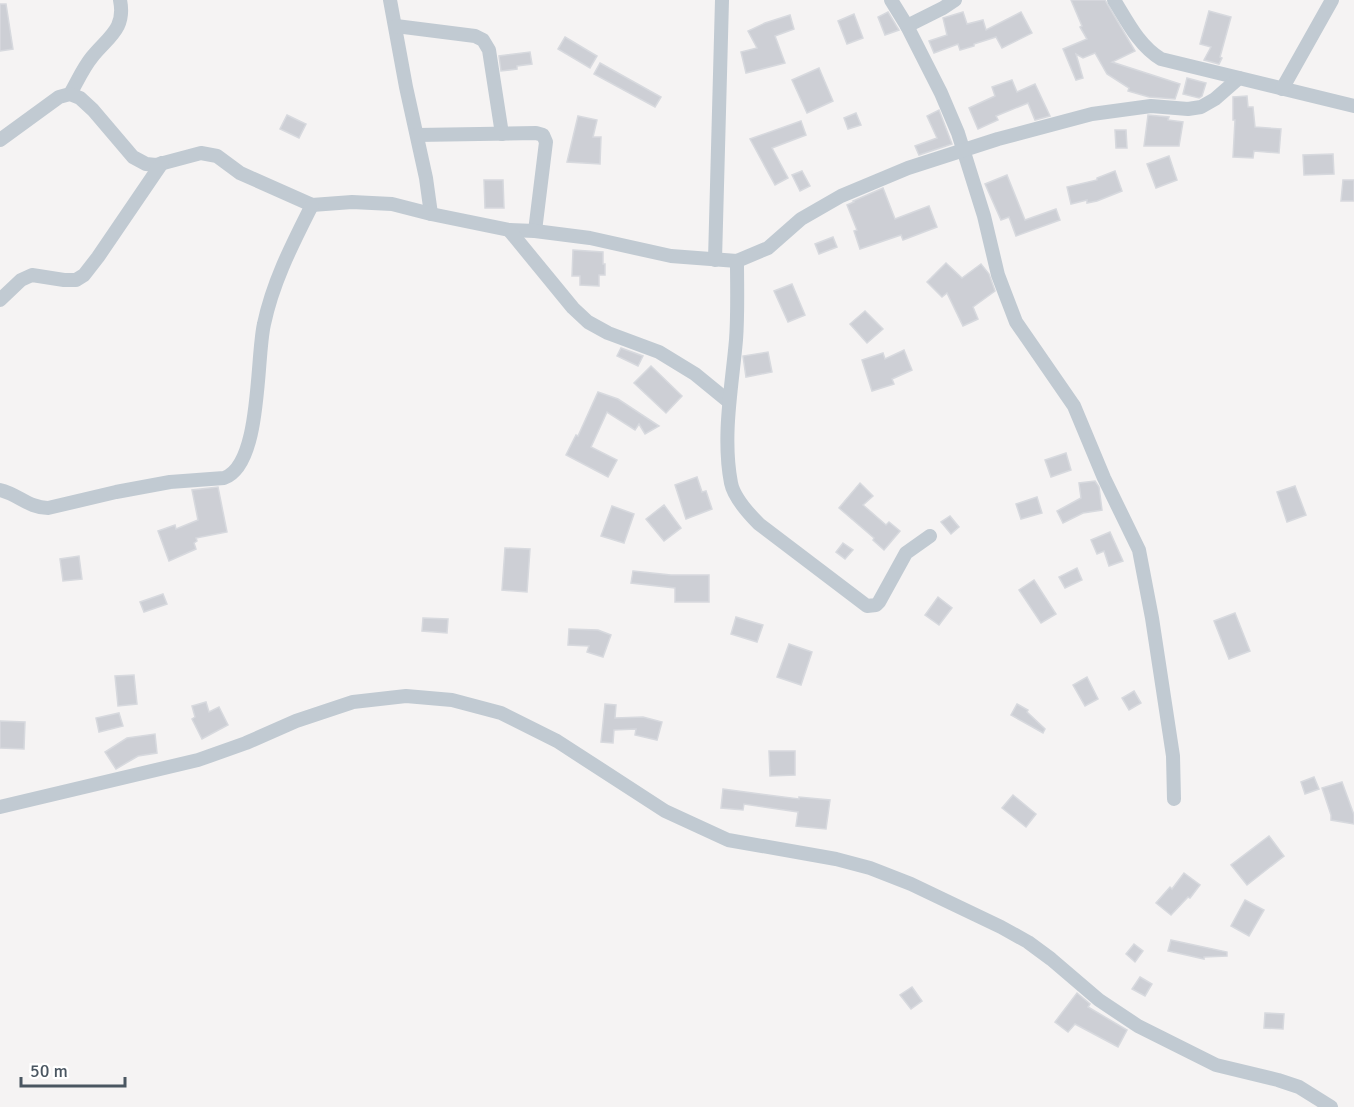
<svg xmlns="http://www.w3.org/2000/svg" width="1354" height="1107" viewBox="0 0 1354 1107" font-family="Signika,sans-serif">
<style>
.building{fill:#cdcfd5;stroke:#d7d9de;stroke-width:1.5}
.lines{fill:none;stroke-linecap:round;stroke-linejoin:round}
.minor{stroke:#c1cad2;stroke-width:14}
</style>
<rect width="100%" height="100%" fill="#f5f3f3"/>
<g class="building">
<path d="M1071,0h34l30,51 -23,11 68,22 -5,15 -26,-2 -21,-6 1,-3 -22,-14 -12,-21 -12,5 -7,-4 7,24 -7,2 -13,-31 24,-10 -7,-12 2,-1z"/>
<path d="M0,4h6l7,45 -13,2z"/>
<path d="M1209,11l22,6 -11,40 2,1 -3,6 -15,-4 7,-13 -11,-3z"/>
<path d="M888,12l11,18 -14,5 -7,-18z"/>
<path d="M963,12l4,12 16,-4 3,10 35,-18 11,21 -30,15 -6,-11 -22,7v2l-14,4 -2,-6 -24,9 -5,-12 18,-6 -4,-17z"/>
<path d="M854,14l9,24 -16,6 -9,-23z"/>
<path d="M790,15l4,14 -19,7 10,27 -39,10 -5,-21 16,-4 -9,-17 17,-8z"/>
<path d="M565,37l32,19 -7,12 -32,-19z"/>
<path d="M530,52l2,12 -15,2v3l-16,2 -2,-15z"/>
<path d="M600,63l61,34 -6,10 -61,-33z"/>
<path d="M819,68l14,33 -26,12 -15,-33z"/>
<path d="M1187,78l19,5 -4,13 -3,2 -16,-4z"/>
<path d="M1012,80l5,12 18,-8 15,32 -15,4 -7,-17 -32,13 2,4 -20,9 -9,-21 26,-12 -3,-9z"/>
<path d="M1247,96l1,11h5l2,20 26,2 -2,24 -25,-2 -1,7 -20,-1 2,-37h-2v-23z"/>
<path d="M939,110l13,34 -33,11 -4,-9 22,-8 -10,-22z"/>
<path d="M856,113l5,12 -13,4 -4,-11z"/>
<path d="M287,115l19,9 -7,14 -19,-9z"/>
<path d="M1148,115l21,2 -1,3 15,2 -4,24h-35z"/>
<path d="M578,116l19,4 -4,17h8l-1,27 -33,-2z"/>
<path d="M801,121l5,14 -34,13 16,30 -13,7 -25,-46z"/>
<path d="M1115,130h11l1,18h-11z"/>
<path d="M1333,154l1,20 -30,1 -1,-20z"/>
<path d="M1169,156l8,24 -21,8 -9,-24z"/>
<path d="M802,171l8,15 -10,5 -8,-16z"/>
<path d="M1115,171l7,20 -25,10 -10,2v-3l-16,4 -4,-17 30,-7v-2z"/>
<path d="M1007,175l18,45 31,-11 4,11 -44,16 -7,-19 -8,3 -16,-36z"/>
<path d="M484,180h19l1,28h-19z"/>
<path d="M1343,180h11v21h-13z"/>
<path d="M883,188l12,31 34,-13 8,21 -34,13 -2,-5 -41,14 -6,-18 3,-1 -10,-25 7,-3 -1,-1z"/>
<path d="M833,237l4,10 -18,7 -4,-10z"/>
<path d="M573,250l30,2v12h2v11h-6v11l-19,-1v-9h-8z"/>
<path d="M946,263l16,15 19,-14 8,10 6,17 -22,16 5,12 -15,7 -16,-33 -5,4 -15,-15z"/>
<path d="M792,284l13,31 -17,7 -14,-31z"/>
<path d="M865,311l18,18 -16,14 -17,-19z"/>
<path d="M621,348l22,8 -5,10 -21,-10z"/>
<path d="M904,350l8,20 -20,9 2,5 -22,7 -10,-31 21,-7 2,6z"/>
<path d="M768,352l4,20 -26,5 -3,-21z"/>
<path d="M651,366l31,30 -16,17 -32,-30z"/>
<path d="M598,392l20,7 41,27 -14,8 -6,-10 -4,6 -28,-18 -16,35 26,13 -9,17 -42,-22 10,-20 2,1z"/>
<path d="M1066,453l5,17 -20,7 -6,-17z"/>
<path d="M697,477l5,15 4,-1 6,18 -26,10 -11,-34z"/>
<path d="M1095,481l4,6 3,23 -19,3 -20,10 -6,-12 24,-13 -2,-15z"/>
<path d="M860,483l13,13 -10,9 23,20 3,-3 11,9 -16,19 -11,-10 1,-2 -35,-30z"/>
<path d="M1295,486l11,29 -19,7 -10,-30z"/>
<path d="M218,487l9,45 -31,6 1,3 -3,2 2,6 -27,12 -11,-30 17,-6 1,4 22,-9 -6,-30z"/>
<path d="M1037,497l5,16 -21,6 -5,-15z"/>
<path d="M664,505l17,23 -17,13 -18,-22z"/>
<path d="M612,506l22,8 -10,29 -23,-7z"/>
<path d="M950,516l9,11 -8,7 -10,-12z"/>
<path d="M1110,532l13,29 -14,5 -5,-15 -7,3 -6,-14z"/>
<path d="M843,543l10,7 -8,9 -9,-7z"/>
<path d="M505,548l25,1 -3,43 -25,-2z"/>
<path d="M79,556l3,23 -19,2 -3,-22z"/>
<path d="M1077,568l5,12 -17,8 -6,-11z"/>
<path d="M633,571l38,4h38v27h-34v-14l-44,-5z"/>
<path d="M1034,580l22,34 -15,9 -22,-33z"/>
<path d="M163,594l4,10 -23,8 -4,-10z"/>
<path d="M938,597l14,11 -13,17 -14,-10z"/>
<path d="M1235,613l15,38 -21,8 -15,-38z"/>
<path d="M736,617l27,8 -6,17 -26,-8z"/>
<path d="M423,618l25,1 -1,14 -25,-2z"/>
<path d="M569,629l29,1 13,5 -8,22 -16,-5 2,-6 -21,-1z"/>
<path d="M789,644l23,8 -11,33 -24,-8z"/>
<path d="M134,675l3,29 -19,2 -3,-30z"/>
<path d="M1087,677l11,22 -13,7 -12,-21z"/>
<path d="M1134,691l7,12 -12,7 -7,-12z"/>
<path d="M206,702l3,10 10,-5 9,18 -26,14 -10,-20 3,-2 -3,-11z"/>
<path d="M605,704l11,1 -1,13 28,-1 19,5 -5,18 -22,-5 1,-6 -22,1 -1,13 -12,-1z"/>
<path d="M1017,704l11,6 -1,2 18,17 -2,4 -32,-18z"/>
<path d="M119,713l4,13 -24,6 -3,-14z"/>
<path d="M0,721l25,1 -1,27 -24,-1z"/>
<path d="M155,734l2,19 -19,3 -22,13 -11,-17 22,-14z"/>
<path d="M769,751h26v24l-25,1z"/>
<path d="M1314,777l5,12 -14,5 -4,-12z"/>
<path d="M1342,782l12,33v9l-23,-4v-5l-9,-27z"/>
<path d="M723,789l76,10v-2l31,3 -4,29 -30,-3 2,-14 -54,-8 -1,6 -22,-2z"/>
<path d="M1013,795l23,19 -10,13 -24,-19z"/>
<path d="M1269,836l15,20 -37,29 -16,-20z"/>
<path d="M1184,873l16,12 -10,13 -2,-1 -17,18 -15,-12 14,-16 2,2z"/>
<path d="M1245,900l19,10 -15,26 -18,-10z"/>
<path d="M1171,940l56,12v4l-23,1v2l-36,-8z"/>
<path d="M1134,944l9,7 -8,11 -9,-8z"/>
<path d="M1140,977l12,7 -7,12 -13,-7z"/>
<path d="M912,987l10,14 -11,8 -11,-14z"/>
<path d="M1077,993l13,11 -2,3 39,23 -9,17 -43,-23 -7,8 -13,-10z"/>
<path d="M1265,1013l19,1 -1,15 -19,-1z"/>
</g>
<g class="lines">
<g class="minor">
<path d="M390,0l16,87 20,91 5,36"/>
<path d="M891,0l16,26 34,67 17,40 26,83 14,59 18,47 58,84 30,72 35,72 13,68 21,138 1,43"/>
<path d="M1114,0c13,21 25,46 47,59l193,47"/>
<path d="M396,26l79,10 8,4 6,10 13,84"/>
<path d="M907,26l36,-18 12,-8"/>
<path d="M1282,89l50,-89"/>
<path d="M70,94c7,-12 13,-26 22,-37 16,-20 34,-28 28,-57"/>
<path d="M417,135l119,-2 7,2 3,7 -11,89"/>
<path d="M0,140l59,-43 11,-3 10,4 13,12 40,47 13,7 10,1 45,-12 16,3 23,17 72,32 40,-3 40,2 39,10 78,16 26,1 55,7 81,18 66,5 31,-13 33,-29 40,-23 67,-28 90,-29 94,-25 59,-8 37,3 13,-2 14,-8 24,-21"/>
<path d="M509,230l64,78 15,14 20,11 51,19 36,22 33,27"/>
<path d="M715,260l7,-260"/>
<path d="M737,261c0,26 1,52 -1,79 -4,46 -14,96 -5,143 3,15 17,30 28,41l108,82 9,-1 3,-3 27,-49 24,-17"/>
<path d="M0,300l21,-20 11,-5 32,5h12l8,-5 14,-18 64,-94"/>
<path d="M0,490c18,4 29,18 48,18l68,-16 54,-10 54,-4c38,-13 32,-121 40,-154 9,-43 29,-81 48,-119"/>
<path d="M0,807l198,-47 48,-17 50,-22 57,-19 53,-6 46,4 49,13 56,28 108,70 63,29 108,19 34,9 41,16 90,43 27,15 23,17 48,41 39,26 78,39 62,15 21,7 32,20"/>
</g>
</g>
<path d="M21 1077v9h104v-9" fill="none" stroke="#4a5661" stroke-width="3"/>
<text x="30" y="1077" font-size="18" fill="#4a5661" stroke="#ffffff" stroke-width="4.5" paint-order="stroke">50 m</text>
</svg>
